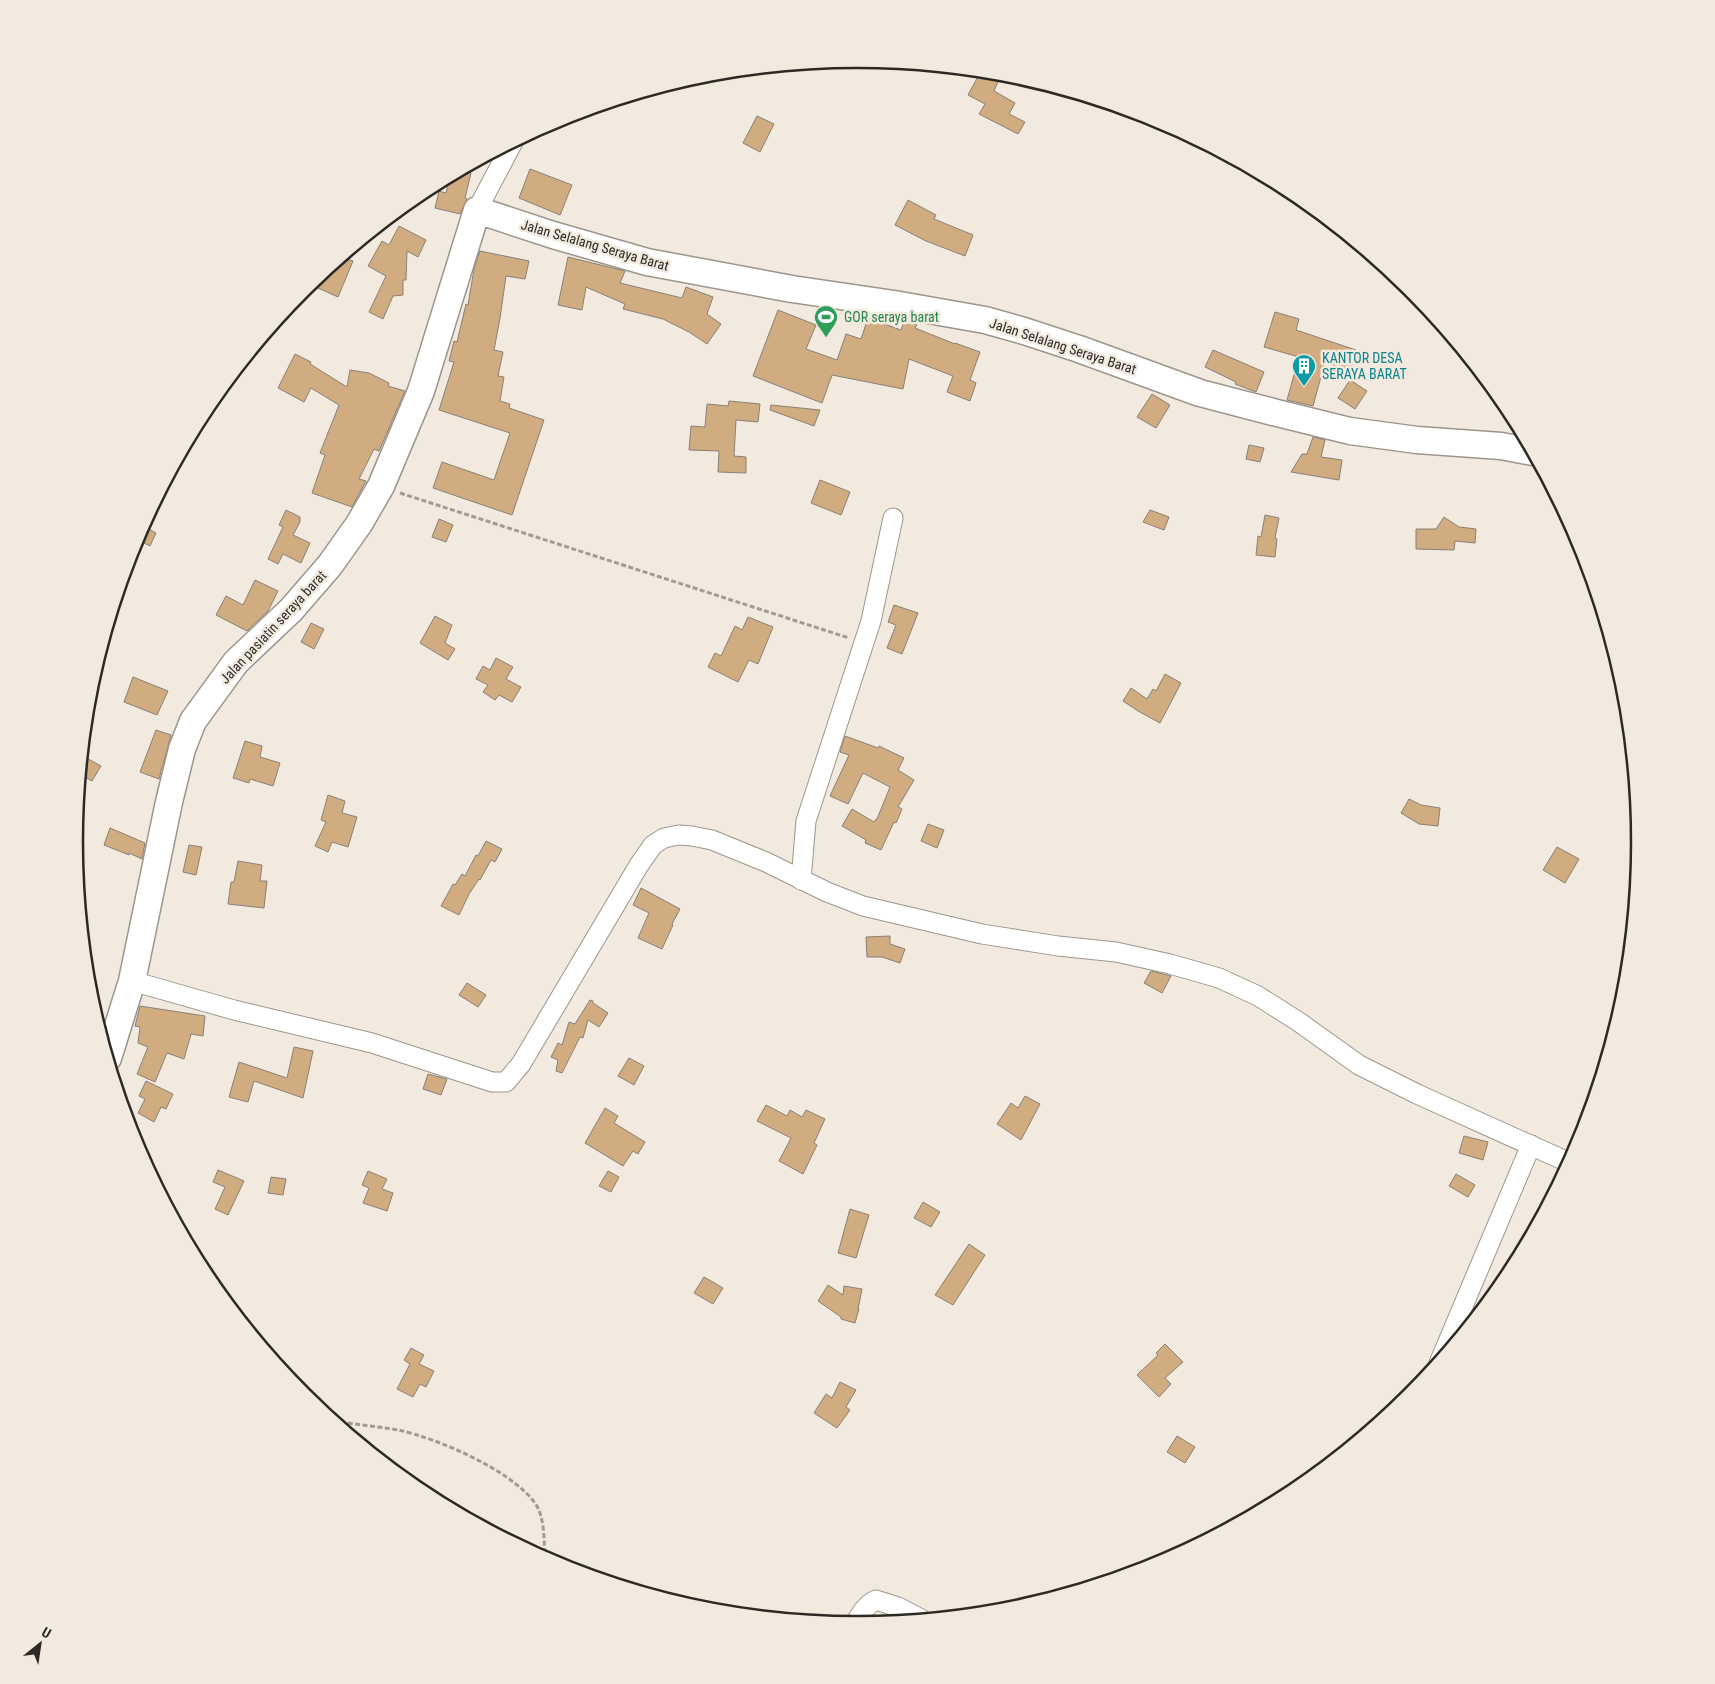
<svg xmlns="http://www.w3.org/2000/svg" width="1715" height="1684" viewBox="0 0 1715 1684" font-family="'Roboto Condensed',sans-serif">
<style>
.building{fill:#d1ac80;stroke:#888077}
.lines{fill:none;stroke-linecap:round;stroke-linejoin:round}
.street-casing{stroke:#9c958b;stroke-width:21}
.secondary-casing{stroke:#9c958b;stroke-width:29}
.path{stroke:#a19b93;stroke-width:3;stroke-dasharray:5 2.5;stroke-linecap:butt}
.street{stroke:#fff;stroke-width:19}
.secondary{stroke:#fff;stroke-width:26}
.labels{text-anchor:middle;dominant-baseline:central;stroke-width:5;stroke-linejoin:round;paint-order:stroke}
.street-label{font-size:14px;fill:#2d2a26;stroke:#f2eadf}
.leisure-label{font-size:14px;fill:#27864d;stroke:#f2eadf;text-anchor:start}
.culture-label{font-size:14px;fill:#0d838f;stroke:#f2eadf;text-anchor:start}
.rim{fill:none;stroke:#2d2a26;stroke-width:2.5}
</style>
<rect width="100%" height="100%" fill="#f2eadf"/>
<g class="building">
<path d="M981,71l21,2 -8,18 21,12 -6,11 16,8 -7,12 -39,-20 6,-10 -17,-9z"/>
<path d="M757,116l17,8 -14,28 -17,-9z"/>
<path d="M530,169l42,16 -12,30 -41,-17z"/>
<path d="M460,171l11,2 -6,25 2,1 -7,15 -25,-6 4,-17 7,2 4,-17z"/>
<path d="M908,200l28,15 -2,4 39,16 -8,21 -39,-15 -31,-16z"/>
<path d="M399,226l27,14 -8,17 -11,-6 -1,29h-3v15l-10,1 -10,23 -14,-7 17,-36 -18,-10 14,-25 7,4z"/>
<path d="M480,251l49,10 -4,18 -19,-3 -6,42 -6,32 9,2 -5,24 6,1 -4,24 10,3 -1,4 35,12 -32,95 -79,-27 9,-26 52,18 16,-47 -71,-23 15,-48 -5,-1 5,-20 3,1 9,-38 2,1 6,-36z"/>
<path d="M341,257l12,4 -15,36 -29,-13z"/>
<path d="M568,257l57,14 -5,12 62,15 4,-11 27,10 -6,17 14,10 -14,20 -18,-12 -26,-13 -40,-10 2,-5 -39,-17 -4,23 -24,-5z"/>
<path d="M778,310l38,15 -10,24 31,11 9,-26 15,5 7,-21 33,12 3,-9h2l11,4 -2,3 40,16v-1l25,9 -10,28 6,3 -6,18 -23,-9 6,-16 -44,-17 -6,30 -71,-14 -10,28 -69,-27z"/>
<path d="M1275,312l24,7 -3,11 60,20 -6,21 -25,-9 -12,44 -26,-6 12,-43 -35,-10z"/>
<path d="M1213,350l51,22 -8,20 -21,-8 1,-2 -31,-15z"/>
<path d="M295,354l16,8 -1,2 37,23 3,-17 19,3 20,10 -1,3 17,5 -26,60 -5,-2 -15,30 7,2 -14,26 -40,-14 13,-38 -5,-2 19,-48 -28,-17 -7,14 -26,-14z"/>
<path d="M1350,380l17,11 -12,18 -17,-11z"/>
<path d="M1152,394l18,11 -14,23 -19,-11z"/>
<path d="M729,401l31,3 -2,18 -22,-2 -2,36 12,1v16l-28,-1 1,-21 -30,-1 2,-24 14,1 2,-23 21,2z"/>
<path d="M771,405l49,5 -6,16 -44,-16z"/>
<path d="M1313,437l12,3 -4,17 21,3 -3,20 -48,-8 11,-18h5z"/>
<path d="M1249,445l15,3 -4,14 -14,-3z"/>
<path d="M820,480l30,12 -9,23 -30,-12z"/>
<path d="M286,510l14,7v5l-7,13 17,8 -9,20 -18,-9 -5,10 -10,-5 15,-32 -4,-2z"/>
<path d="M1150,510l19,7 -5,13 -21,-8z"/>
<path d="M1265,515l14,3 -4,20 2,1 -2,18 -19,-2 2,-19 3,1z"/>
<path d="M1444,517l15,10 17,2 -1,14 -20,-2 -1,9 -38,-1v-20h20z"/>
<path d="M439,519l14,6 -7,17 -14,-5z"/>
<path d="M143,526l13,7 -6,13 -14,-7z"/>
<path d="M255,580l23,11 -10,20 -21,20 -31,-16 10,-19 17,9z"/>
<path d="M894,605l24,8 -16,41 -15,-6 9,-23 -8,-3z"/>
<path d="M435,616l17,9 -7,18 10,6 -7,11 -28,-17z"/>
<path d="M748,617l25,10 -15,37 -9,-4 -11,22 -30,-15 7,-14 6,3 14,-30 7,4z"/>
<path d="M311,623l13,6 -10,20 -13,-7z"/>
<path d="M496,658l17,9 -7,12 15,8 -9,15 -13,-7 -4,5 -12,-8 5,-7 -12,-6 7,-13 7,4z"/>
<path d="M1165,674l16,9 -21,40 -22,-12 -15,-10 8,-13 16,11 6,-10 3,2z"/>
<path d="M133,677l35,14 -11,24 -33,-13z"/>
<path d="M156,730l15,5 -12,44 -19,-7z"/>
<path d="M845,736l33,12 1,-2 25,12 -6,12 16,10 -16,27 4,2 -6,14 -2,-1 -13,28 -16,-7 1,-3 -24,-14 10,-17 22,13 2,-3h1l13,-32 -27,-14 -15,31 -18,-8 19,-41 -9,-3z"/>
<path d="M245,741l17,5 -2,11 20,6 -7,23 -23,-7 -1,4 -16,-5z"/>
<path d="M83,756l18,10 -9,15 -11,-6z"/>
<path d="M328,795l17,6 -3,12 15,4 -9,30 -16,-5 -4,10 -13,-6 11,-24 -5,-2z"/>
<path d="M1409,799l12,6 19,3 -2,18 -19,-2 -18,-11z"/>
<path d="M928,824l16,6 -7,18 -16,-7z"/>
<path d="M110,828l35,15 -3,16 -13,-6v2l-25,-10z"/>
<path d="M486,841l16,8 -7,13 -4,-2 -11,20 -1,-1 -10,15 -10,21 -18,-9 12,-22 2,1 7,-11 3,2 11,-21 2,1z"/>
<path d="M189,845l13,2 -6,28 -13,-3z"/>
<path d="M1557,847l22,12 -14,24 -22,-13z"/>
<path d="M238,861l24,4 -2,16h7l-3,27 -36,-4 3,-22h3z"/>
<path d="M641,888l39,21 -8,15 1,1 -11,24 -24,-11 11,-25 -16,-8z"/>
<path d="M890,936v8l15,5 -5,14 -18,-6h-15l-1,-20z"/>
<path d="M1151,971l20,5 -9,17 -18,-10z"/>
<path d="M467,983l19,12 -8,12 -19,-12z"/>
<path d="M590,1000l3,1v2l15,10 -9,14 -11,-7 -5,18 -3,-1 -18,36 -6,-2 2,-11 -7,-3 7,-14 4,2 7,-23 6,2z"/>
<path d="M140,1006l65,10 -2,20 -12,-2 -7,25 -17,-6 -12,29 -18,-8 11,-27 -10,-4 2,-16 -5,-1z"/>
<path d="M294,1047l19,4 -10,47 -49,-17 -6,21 -19,-5 10,-35 48,16z"/>
<path d="M629,1058l15,8 -10,19 -16,-9z"/>
<path d="M428,1074l19,5 -6,16 -18,-6z"/>
<path d="M146,1081l27,13 -7,15 -5,-2 -7,15 -16,-9 7,-14 -6,-3z"/>
<path d="M1025,1096l15,8 -19,36 -24,-16 14,-21 7,5z"/>
<path d="M766,1105l21,11 3,-6 12,7 4,-7 19,9 -11,24 3,2 -14,29 -24,-13 12,-23 -34,-17z"/>
<path d="M605,1108l13,8 -4,7 31,19 -7,12 -5,-3 -10,15 -38,-23z"/>
<path d="M1464,1136l24,6 -5,18 -24,-7z"/>
<path d="M218,1170l26,11 -16,34 -13,-6 10,-22 -12,-5z"/>
<path d="M368,1171l19,8 -5,10 11,4 -6,18 -24,-8 6,-15 -7,-3z"/>
<path d="M608,1171l11,6 -8,15 -12,-6z"/>
<path d="M1456,1174l19,11 -7,12 -19,-11z"/>
<path d="M271,1177l15,2 -3,16 -15,-2z"/>
<path d="M923,1202l17,10 -9,15 -17,-9z"/>
<path d="M850,1209l19,6 -13,43 -18,-5z"/>
<path d="M969,1244l16,11 -32,50 -18,-10z"/>
<path d="M704,1277l19,11 -10,16 -19,-11z"/>
<path d="M828,1285l15,10 1,-9 18,3 -4,20h1l-4,14 -14,-4v-2l-23,-16z"/>
<path d="M1165,1344l18,18 -18,16 6,6 -12,13 -22,-22 21,-20 -2,-2z"/>
<path d="M411,1348l13,7 -5,9 15,7 -8,16 -6,-3 -7,13 -16,-8 13,-25 -6,-4z"/>
<path d="M840,1382l16,8 -10,17 4,3 -13,18 -23,-15 12,-19 6,4z"/>
<path d="M1177,1436l18,11 -10,16 -18,-11z"/>
</g>
<g class="lines">
<g class="street-casing">
<g id="street">
<path d="M477,210l36,-68"/>
<path d="M801,880l5,-59 65,-200 22,-103"/>
<path d="M132,981l102,29 138,33 120,39h14l15,-18 118,-199 14,-20 11,-7 15,-3 13,1 20,4 54,22 61,30 36,14 119,28 76,12 58,6 54,12 49,14 39,18 41,26 60,43 58,29 153,69"/>
<path d="M1439,1363l92,-218"/>
<path d="M854,1625c6,-10 11,-20 22,-25l22,7 23,12"/>
</g>
</g>
<g class="secondary-casing">
<path id="secondary" d="M108,1058l24,-77 37,-179 13,-53 11,-28 43,-59 55,-52 39,-45 29,-41 22,-38 40,-95 56,-181 76,25 94,27 145,27 102,15 91,16 39,11 55,18 121,44 77,20 73,18 67,9 84,6 32,6"/>
</g>
<g class="path">
<path d="M400,493l449,145"/>
<path d="M333,1420c21,5 43,6 65,10 39,8 113,40 137,73 10,14 9,39 10,56"/>
</g>
<use href="#street" class="street"/>
<use href="#secondary" class="secondary"/>
</g>
<defs>
<g id="stadium-pin" transform="scale(1.25)"><path d="M0 17L-7.5 6A9.5 9.5 0 1 1 7.5 6Z" fill="#2e9e5b" stroke="#f2eadf"/><path d="M0-5a6.5 5 0 1 0 0 10a6.5 5 0 1 0 0-10ZM-3.5-1.8h7v3.6h-7Z" fill="#fff"/></g>
<g id="building-pin" transform="scale(1.25)"><path d="M0 17L-7.5 6A9.5 9.5 0 1 1 7.5 6Z" fill="#0f9aa8" stroke="#f2eadf"/><path d="M-4-6H4V6H1V3H-1V6H-4ZM-2.5-4.3h1.7v1.8h-1.7ZM.8-4.3h1.7v1.8H.8ZM-2.5-1h1.7V.8h-1.7ZM.8-1h1.7V.8H.8Z" fill="#fff"/></g>
</defs>
<g fill-rule="evenodd">
<use href="#stadium-pin" x="826" y="317"/>
<use href="#building-pin" x="1304" y="366"/>
</g>
<g class="labels">
<g class="street-label">
<text transform="translate(595 245) rotate(16)">Jalan Selalang Seraya Barat</text>
<text transform="translate(1063 346) rotate(18)">Jalan Selalang Seraya Barat</text>
<text transform="translate(273 627) rotate(-47)">Jalan pasiatin seraya barat</text>
</g>
<g class="leisure-label">
<text x="844" y="317">GOR seraya barat</text>
</g>
<g class="culture-label">
<text x="1322" y="358">KANTOR DESA<tspan x="1322" dy="16">SERAYA BARAT</tspan></text>
</g>
</g>
<path d="M0 0H1715V1684H0ZM83 842a774 774 0 1 1 1548 0a774 774 0 1 1-1548 0Z" fill="#f2eadf" fill-rule="evenodd"/>
<path class="rim" d="M83 842a774 774 0 1 1 1548 0a774 774 0 1 1-1548 0Z"/>
<g transform="translate(40 1644) rotate(30)" stroke="#f2eadf" stroke-width="4" paint-order="stroke">
<path d="M0-4L9 19L0 12L-9 19Z" fill="#2d2a26"/>
<text y="-8" font-size="14" font-weight="bold" text-anchor="middle" fill="#2d2a26">U</text>
</g>
</svg>
